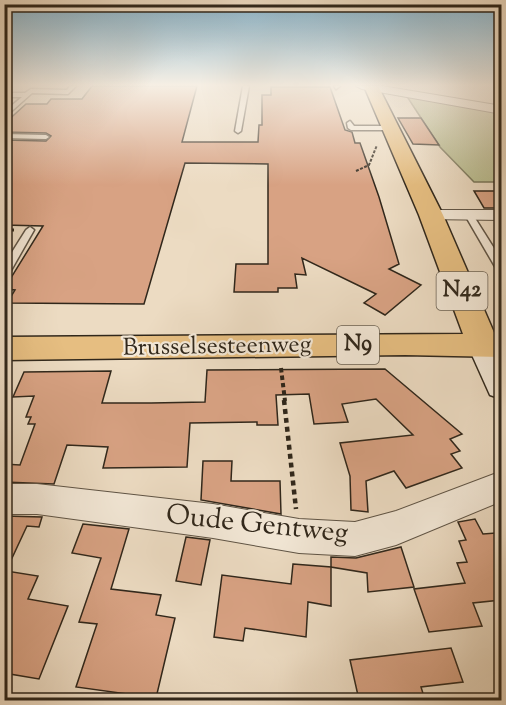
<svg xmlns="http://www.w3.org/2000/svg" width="506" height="705" viewBox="0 0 506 705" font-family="'Sorts Mill Goudy',serif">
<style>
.green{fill:#babf91;stroke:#757356;stroke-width:1.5}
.building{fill:#d8a283;stroke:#30271b;stroke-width:1.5}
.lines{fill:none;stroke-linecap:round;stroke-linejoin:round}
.service-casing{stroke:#5f5445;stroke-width:3}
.minor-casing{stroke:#5f5445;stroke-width:2}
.secondary-casing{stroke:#30271b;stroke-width:3}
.primary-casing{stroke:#30271b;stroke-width:3}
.path-far3{stroke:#30271b;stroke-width:2;stroke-dasharray:3 1.5;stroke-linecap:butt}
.path-far2{stroke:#30271b;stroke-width:3;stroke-dasharray:4 2;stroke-linecap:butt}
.path-far1{stroke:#30271b;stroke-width:4;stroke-dasharray:4.5 3;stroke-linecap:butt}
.path{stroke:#30271b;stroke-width:4.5;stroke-dasharray:5 4;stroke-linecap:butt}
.service{fill:#f3e8d7;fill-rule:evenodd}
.minor{fill:#f3e8d7;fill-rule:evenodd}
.secondary{fill:#f3e8d7;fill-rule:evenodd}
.primary{fill:#e6be81;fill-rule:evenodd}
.labels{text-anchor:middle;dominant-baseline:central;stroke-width:4.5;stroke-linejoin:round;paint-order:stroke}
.shield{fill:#f3e8d7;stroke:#6a6153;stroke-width:1.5}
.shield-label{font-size:22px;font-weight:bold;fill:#30271b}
.street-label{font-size:24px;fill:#30271b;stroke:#f3e8d7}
.near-street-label{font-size:28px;fill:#30271b;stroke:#f3e8d7}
</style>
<rect width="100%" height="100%" fill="#ecdbc2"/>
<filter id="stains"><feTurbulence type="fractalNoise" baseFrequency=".00333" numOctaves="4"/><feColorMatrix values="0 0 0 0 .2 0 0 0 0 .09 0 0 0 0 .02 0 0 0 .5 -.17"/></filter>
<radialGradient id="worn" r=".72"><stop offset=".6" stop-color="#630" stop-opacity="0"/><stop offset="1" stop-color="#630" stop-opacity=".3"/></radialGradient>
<path class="green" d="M406,95l95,16v71h-27l-34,-35z"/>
<g class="building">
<path d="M92,86h105l-15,56h76l1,-17h3v-30h9v-8h59l15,43 7,2 3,11h5l19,54 20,67 -10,5 32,16 -36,30 -21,-12 12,-9 -74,-36 4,17 -11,-1 2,14h-19v4h-44l2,-28h32v-100l-83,-1 -41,141 -137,-1 8,-13 -11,-1 39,-63 -39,-1v-85l42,1 5,-5 -5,-3 -42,-1v-8l22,-20h21l4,-5h31z"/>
<path d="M398,118h23l18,27 -26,-1z"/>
<path d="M474,191h27v17h-17z"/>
<path d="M385,369l77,65 -12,5 10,12 -9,3 11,14 -56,20 -12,-17 -28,10 2,31 -17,-2 -1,-34 -10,-33 73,-8 -37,-36 -34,5 6,18 -34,2 -5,-30 -33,1 2,30h-21v-3l-67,1 -3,44 -84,1 5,-21 -41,-2 -13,39 -50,-2v-18l16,1 15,-41h-7l3,-7h-5l8,-21 -21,1 11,-25 87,-1 -9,32h49l54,-1 2,-32z"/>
<path d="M203,461h29l-1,20h49l1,33 -80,-14z"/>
<path d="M4,516l38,1 -3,10 -12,-1 -21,45 32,5 -10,23 40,7 -29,73 -35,-6z"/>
<path d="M475,519l8,15 13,-1 5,11v56l-28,3 9,23 -53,6 -15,-43 51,-6 -8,-20 10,-1 -8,-21 7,-1 -8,-18z"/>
<path d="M83,524l46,5 -18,60 50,6 -5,20 19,3 -19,80 -80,-11 21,-63 -18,-2 22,-64 -29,-5z"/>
<path d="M186,537l24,3 -9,45 -25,-4z"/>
<path d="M401,547l13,40 -46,5 -1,-19 -36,-6v-10l25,1z"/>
<path d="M293,564l38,3v39l-23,-4 -2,35 -61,-9 -2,13 -29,-4 8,-62 69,9z"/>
<path d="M451,648l12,34 -42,5 4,13h-66l-9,-40z"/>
</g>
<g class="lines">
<g class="service-casing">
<g id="service">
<path d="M70,86h6l-8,8 -36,-1 -28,25v-6l18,-15h-18v-4h21l6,-4 36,1z"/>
<path d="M243,86h6l-8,45 -3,2 -3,-2z"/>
<path d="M334,86h6l-4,3z"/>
<path d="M350,121l4,5h35l3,2 -3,2h-38l-3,-2 -1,-5z"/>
<path d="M4,134l42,1 3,2 -3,2 -42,-1z"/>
<path d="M469,212l4,3 29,46v12l-5,-3 -32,-55z"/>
<path d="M30,227l4,3 -25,44 -5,3v-12l22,-35z"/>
</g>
</g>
<g class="minor-casing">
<g id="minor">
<path d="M356,86h26l120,20v8l-140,-25z"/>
<path d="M431,210h71v10l-77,-1 -3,-4 3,-4z"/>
<path d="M502,471v30l-106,44 -41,11 -56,-3 -86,-15 -176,-24h-33v-30h33l176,20 86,15 56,3 41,-11z"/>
</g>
</g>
<g class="secondary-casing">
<path id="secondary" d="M484,335l12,3 6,11v50l-12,-4 -22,-49 4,-8z"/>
</g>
<g class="primary-casing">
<path id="primary" d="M364,86h14l65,129 52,120h7v22l-97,-2 -401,5v-23l459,-3 -44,-119z"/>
</g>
<path class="path-far3" d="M356,171l13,-6 8,-20"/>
<path class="path-far2" d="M4,230h10"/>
<path class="path-far1" d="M281,368l4,33"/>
<path class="path" d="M284,400l12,109"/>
<use href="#service" class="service"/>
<use href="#minor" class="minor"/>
<use href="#secondary" class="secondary"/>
<use href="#primary" class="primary"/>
</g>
<linearGradient id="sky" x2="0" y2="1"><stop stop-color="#89b7d0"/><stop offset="0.46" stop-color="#f6efe4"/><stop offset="1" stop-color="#f6efe4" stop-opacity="0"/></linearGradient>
<rect width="506" height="185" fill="url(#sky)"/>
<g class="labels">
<g class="shield">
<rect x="436.5" y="272" width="51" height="38" rx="4.5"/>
<rect x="337" y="326" width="42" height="38" rx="4.5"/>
</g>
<g class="shield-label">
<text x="462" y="291">N42</text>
<text x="358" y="345">N9</text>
</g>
<g class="street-label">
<text transform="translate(217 347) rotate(-1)">Brusselsesteenweg</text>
</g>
<g class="near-street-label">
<text transform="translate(257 525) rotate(6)">Oude Gentweg</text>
</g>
</g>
<rect width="506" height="705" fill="none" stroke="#ecdbc2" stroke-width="24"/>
<rect x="6" y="6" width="494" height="693" fill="none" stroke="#30271b" stroke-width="3"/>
<rect x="12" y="12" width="482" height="681" fill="none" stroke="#30271b" stroke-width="1.5"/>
<rect width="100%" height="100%" filter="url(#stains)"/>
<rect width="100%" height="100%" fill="url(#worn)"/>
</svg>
